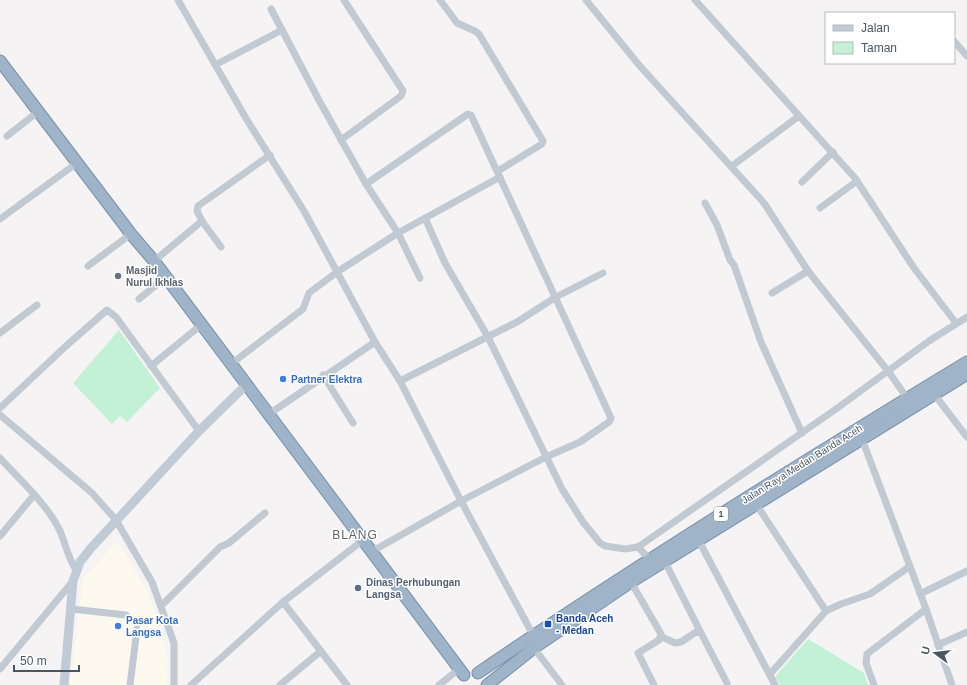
<svg xmlns="http://www.w3.org/2000/svg" width="967" height="685" viewBox="0 0 967 685" font-family="Helvetica,sans-serif">
<style>
.commercial{fill:#fdf9ef}
.green{fill:#c3f1d5}
.lines{fill:none;stroke-linecap:round;stroke-linejoin:round}
.trunk-casing{stroke:#7690ad;stroke-width:13}
.minor{stroke:#c1cad2;stroke-width:7}
.secondary{stroke:#c1cbd6;stroke-width:9}
.trunk{stroke:#9fb4c9;stroke-width:11}
.worship-dot{fill:#6b7280;stroke:#fff;stroke-width:1.5}
.shop-dot{fill:#3f7fe0;stroke:#fff;stroke-width:1.5}
.service-dot{fill:#5c6f8a;stroke:#fff;stroke-width:1.5}
.transit-dot{fill:#1a4fb4;stroke:#fff;stroke-width:1.5}
.labels{text-anchor:middle;dominant-baseline:central;stroke-width:3;stroke-linejoin:round;paint-order:stroke}
.shield{fill:#fff;stroke:#808990;stroke-width:1}
.shield-label{font-size:9px;font-weight:bold;fill:#4a5661}
.worship-label{font-size:10px;font-weight:bold;fill:#5b616d;stroke:#fff;text-anchor:start}
.shop-label{font-size:10px;font-weight:bold;fill:#366cbe;stroke:#fff;text-anchor:start}
.street-label{font-size:10px;fill:#4a5661;stroke:#fff}
.service-label{font-size:10px;font-weight:bold;fill:#4e5e75;stroke:#fff;text-anchor:start}
.transit-label{font-size:10px;font-weight:bold;fill:#164399;stroke:#fff;text-anchor:start}
.quarter-label{font-size:12px;letter-spacing:1px;fill:#5f6368;stroke:#fff}
</style>
<rect width="100%" height="100%" fill="#f5f3f3"/>
<path class="commercial" d="M118,541l32,55 18,61 -1,28h-97l13,-107z"/>
<g class="green">
<path d="M119,330l41,58 -33,34 -7,-6 -8,8 -39,-41z"/>
<path d="M808,639l56,34 4,12h-88l-5,-8z"/>
</g>
<g class="lines">
<g class="trunk-casing">
<g id="trunk">
<path d="M0,61l131,173 23,27 310,414"/>
<path d="M478,673c160,-109 324,-211 489,-311"/>
<path d="M487,685l47,-37 97,-66 336,-208"/>
</g>
</g>
<g class="minor">
<path d="M178,0l69,120 57,91 71,131 25,39 61,120 72,134"/>
<path d="M440,0l17,23 18,8 4,3 64,107 -1,3 -44,27"/>
<path d="M586,0l53,65 125,138 44,68 80,100 19,27"/>
<path d="M695,0l160,178 59,90 42,55"/>
<path d="M271,9l50,95 45,80 32,49 22,45"/>
<path d="M954,41l13,15"/>
<path d="M215,65l67,-35"/>
<path d="M7,136l32,-25"/>
<path d="M341,140l60,-44 2,-5 -59,-91"/>
<path d="M732,166l67,-50"/>
<path d="M802,182l31,-30"/>
<path d="M366,184l102,-70 3,1 140,303 -2,4 -29,20 -34,15 -85,44 -90,51"/>
<path d="M705,203l12,22 13,35 4,5 27,77 41,91"/>
<path d="M820,208l37,-27"/>
<path d="M425,218l20,45 43,74 74,152 21,33 17,21 5,3 20,3 13,-2 14,15"/>
<path d="M0,219l77,-56"/>
<path d="M202,221l19,26"/>
<path d="M154,261l48,-40 -5,-10 1,-5 72,-51"/>
<path d="M88,266l43,-32"/>
<path d="M772,293l36,-22"/>
<path d="M139,299l27,-22"/>
<path d="M0,333l37,-28"/>
<path d="M231,364l72,-55 6,-16 28,-21 61,-39 102,-56"/>
<path d="M151,366l50,-41"/>
<path d="M323,375l30,48"/>
<path d="M400,381l117,-59 39,-25 47,-24"/>
<path d="M934,394l33,43"/>
<path d="M0,408l66,-62 41,-36 9,7 83,114"/>
<path d="M269,414l106,-72"/>
<path d="M0,415l92,78 24,27 36,62 22,61v42"/>
<path d="M862,439l64,170 26,76"/>
<path d="M0,458c19,21 48,47 60,73 6,14 8,27 16,39"/>
<path d="M756,504l70,107 -56,63"/>
<path d="M0,536l34,-41"/>
<path d="M699,541l76,144"/>
<path d="M638,547l198,-138 93,-68 38,-24"/>
<path d="M665,562l36,71"/>
<path d="M631,582l30,52 -2,6 -21,13 16,32"/>
<path d="M920,594l47,-23"/>
<path d="M283,602l64,83"/>
<path d="M161,606l59,-59 9,-4 36,-30"/>
<path d="M71,609l55,6"/>
<path d="M826,611l15,-7 29,-10 39,-27"/>
<path d="M662,637l13,6 6,-1 15,-10 5,1 26,50"/>
<path d="M938,645l29,-13"/>
<path d="M534,648l28,37"/>
<path d="M0,669l73,-88"/>
<path d="M130,685l7,-56"/>
<path d="M191,685l92,-83 79,-61"/>
<path d="M280,685l41,-34"/>
<path d="M439,685l20,-16"/>
<path d="M874,685l-8,-22 1,-9 59,-45"/>
</g>
<path class="secondary" d="M64,685l9,-104 7,-19 11,-14 108,-117 47,-46"/>
<use href="#trunk" class="trunk"/>
</g>
<circle class="worship-dot" cx="118" cy="276" r="4"/>
<g class="shop-dot">
<circle cx="283" cy="379" r="4"/>
<circle cx="118" cy="626" r="4"/>
</g>
<circle class="service-dot" cx="358" cy="588" r="4"/>
<rect class="transit-dot" x="544" y="620" width="8" height="8" rx="2"/>
<g class="labels">
<rect class="shield" x="714" y="507" width="14" height="14" rx="3"/>
<g class="shield-label">
<text x="721" y="514">1</text>
</g>
<g class="worship-label">
<text x="126" y="270">Masjid<tspan x="126" dy="12">Nurul Ikhlas</tspan></text>
</g>
<g class="shop-label">
<text x="291" y="379">Partner Elektra</text>
<text x="126" y="620">Pasar Kota<tspan x="126" dy="12">Langsa</tspan></text>
</g>
<g class="street-label">
<text transform="translate(802 464) rotate(-32)">Jalan Raya Medan Banda Aceh</text>
</g>
<g class="service-label">
<text x="366" y="582">Dinas Perhubungan<tspan x="366" dy="12">Langsa</tspan></text>
</g>
<g class="transit-label">
<text x="556" y="618">Banda Aceh<tspan x="556" dy="12">- Medan</tspan></text>
</g>
<g class="quarter-label">
<text x="355" y="535">BLANG</text>
</g>
</g>
<rect x="825" y="12" width="130" height="52" fill="#ffffff" stroke="#b7bbc0"/>
<rect x="833" y="25" width="20" height="6" fill="#c1cbd6" stroke="#b7bbc0"/>
<text x="861" y="32" font-size="12" fill="#4a5661">Jalan</text>
<rect x="833" y="42" width="20" height="12" fill="#c3f1d5" stroke="#b7bbc0"/>
<text x="861" y="52" font-size="12" fill="#4a5661">Taman</text>
<g transform="translate(935 653) rotate(285)" stroke="#ffffff" stroke-width="3" paint-order="stroke">
<path d="M0-3L7 15L0 10L-7 15Z" fill="#4a5661"/>
<text y="-6" font-size="11" font-weight="bold" text-anchor="middle" fill="#4a5661">U</text>
</g>
<path d="M14 665v6h65v-6" fill="none" stroke="#4a5661" stroke-width="2"/>
<text x="20" y="665" font-size="12" fill="#4a5661" stroke="#ffffff" stroke-width="3" paint-order="stroke">50 m</text>
</svg>
